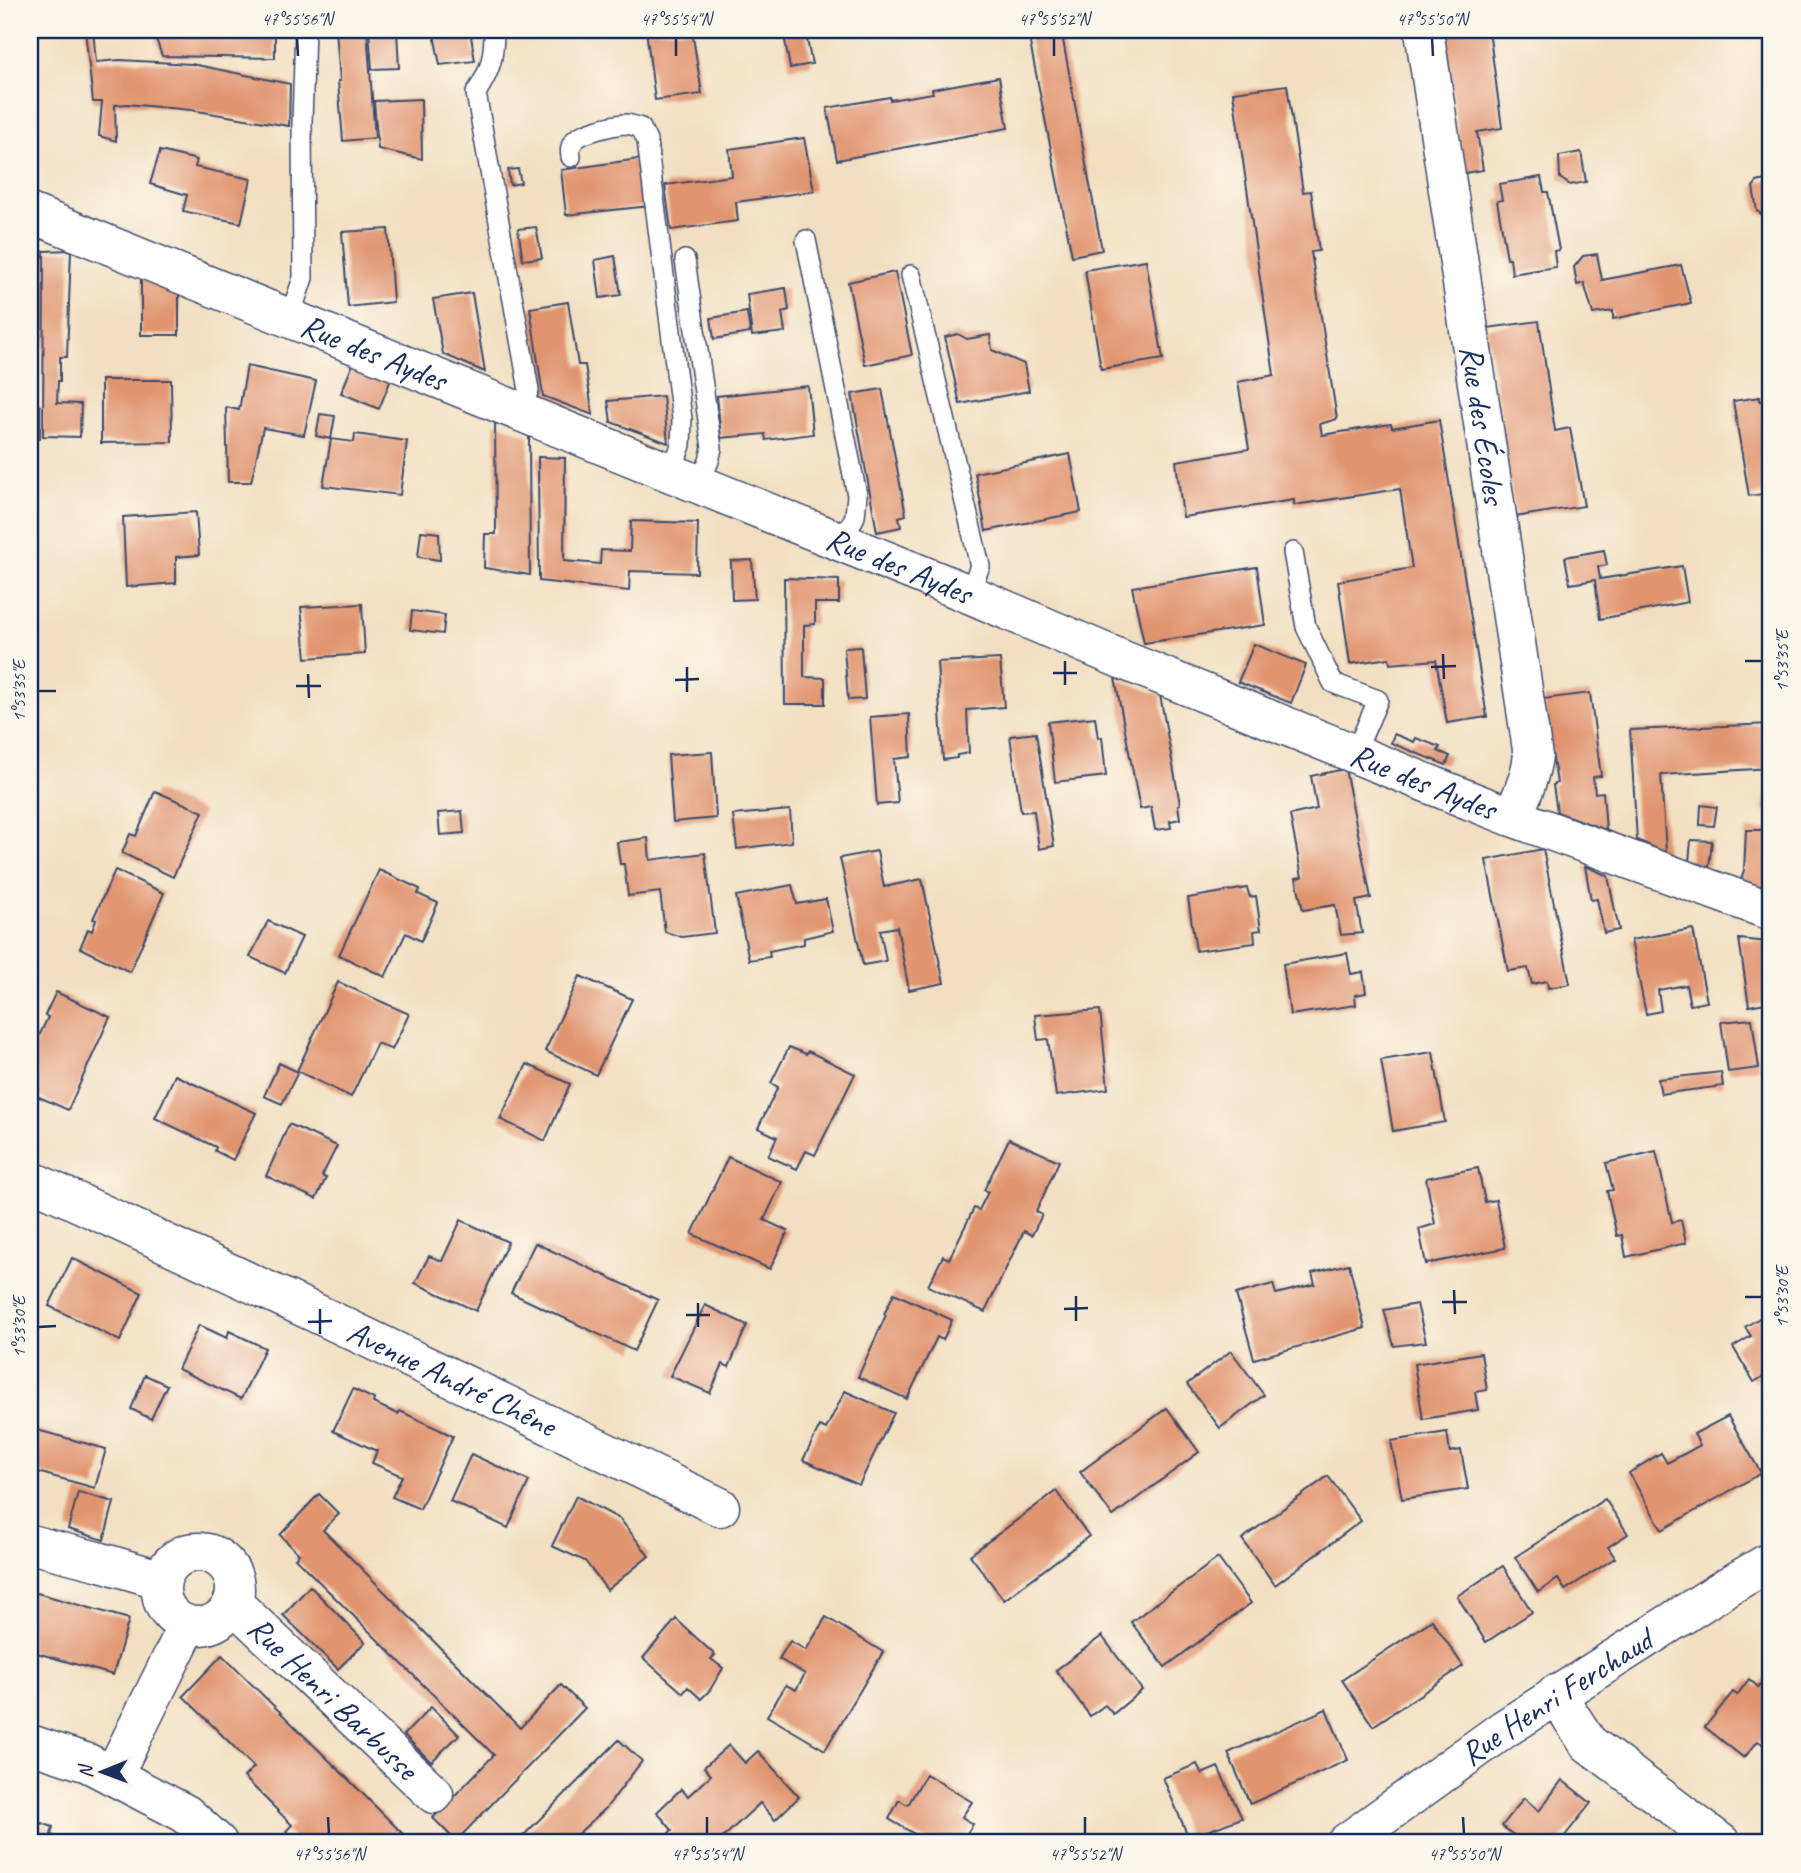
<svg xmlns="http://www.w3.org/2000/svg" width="1801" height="1873" viewBox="0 0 1801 1873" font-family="Caveat,sans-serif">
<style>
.building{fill:#e1946f}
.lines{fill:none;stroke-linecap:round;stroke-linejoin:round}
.lane-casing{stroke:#3b496d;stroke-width:22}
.street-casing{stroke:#3b496d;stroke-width:41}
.secondary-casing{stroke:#3b496d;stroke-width:41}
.lane{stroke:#fff;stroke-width:19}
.street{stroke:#fff;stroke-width:38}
.secondary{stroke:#fff;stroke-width:38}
.ticks{fill:none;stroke:#1b2f5e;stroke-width:2.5}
.labels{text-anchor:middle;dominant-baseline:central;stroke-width:7;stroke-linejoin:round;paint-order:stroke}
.street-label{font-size:33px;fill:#1b2f5e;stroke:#fbf7ec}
.neatline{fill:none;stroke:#1b2f5e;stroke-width:2.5}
.ticks-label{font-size:18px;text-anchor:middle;fill:#1b2f5e}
</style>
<rect width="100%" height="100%" fill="#fbf7ec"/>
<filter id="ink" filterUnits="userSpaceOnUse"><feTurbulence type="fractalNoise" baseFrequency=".0143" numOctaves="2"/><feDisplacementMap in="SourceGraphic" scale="14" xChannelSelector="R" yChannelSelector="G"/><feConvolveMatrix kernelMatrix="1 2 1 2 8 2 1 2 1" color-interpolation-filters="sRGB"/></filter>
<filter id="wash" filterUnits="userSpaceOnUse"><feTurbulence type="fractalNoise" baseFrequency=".00686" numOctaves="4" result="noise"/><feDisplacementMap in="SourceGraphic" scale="28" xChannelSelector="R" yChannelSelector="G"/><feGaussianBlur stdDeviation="1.57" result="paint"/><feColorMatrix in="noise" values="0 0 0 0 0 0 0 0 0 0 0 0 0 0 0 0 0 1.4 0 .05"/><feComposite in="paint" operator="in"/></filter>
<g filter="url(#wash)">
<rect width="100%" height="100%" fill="#f2dfc1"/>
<g id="blocks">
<g class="building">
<path d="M85,30h8l3,32 24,-2 72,4 98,20 -1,42 -98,-16 -64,-6 -12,1 1,36 -17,-5 3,-34h-9z"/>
<path d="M153,30h122v28l-113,-2z"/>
<path d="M336,30h31l8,108 -32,3 -5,-60h2z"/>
<path d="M369,30h28l2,38 -27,1z"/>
<path d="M433,30h37l5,31 -35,4z"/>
<path d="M646,30h46l10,64 -47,6z"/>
<path d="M783,30h22l7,34 -22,4z"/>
<path d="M1443,30h46l13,98 -25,4 6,38 -19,3z"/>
<path d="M1062,35l40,215 -30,6 -43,-218z"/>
<path d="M999,77l9,51 -171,32 -10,-52 63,-11v3l43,-7 -1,-4z"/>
<path d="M1287,85l16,107 8,-1 8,60 -8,1 26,167 -17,5 2,11 69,-11 1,4 47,-8 48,297 -40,6 -11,-63 -46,4 -1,-6 -39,6 -12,-83 74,-13 -12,-79 -106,16v-5l-111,17 -7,-56 73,-12 -11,-67 36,-7 -41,-283z"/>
<path d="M421,99l1,60 -44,-10 -4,-48z"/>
<path d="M804,138l10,53 -78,11 2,19 -67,9 -6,-45 67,-9 -3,-27z"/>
<path d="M160,151l37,9 -2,7 56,12 -10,44 -58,-12 4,-16 -37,-11z"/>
<path d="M1581,152l5,30 -16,3 -10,-7 -1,-22z"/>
<path d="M646,158l4,48 -84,9 -5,-45z"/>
<path d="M518,169l3,14 -11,2 -2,-15z"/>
<path d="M1541,177l3,15h4l11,58 -5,1 2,16 -44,7 -2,-16h-3l-10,-57 5,-1 -3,-16z"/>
<path d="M1771,179v35l-8,1 -6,-4 -4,-24 4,-5z"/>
<path d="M536,227l6,31 -19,2 -5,-31z"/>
<path d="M388,229l5,73 -45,5 -6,-75z"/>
<path d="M71,250l-4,107h-7v24h-2l-1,22 24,1 -1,33 -37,-1 1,-185z"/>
<path d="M1597,254l5,26 79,-15 10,38 -78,16v-8l-20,3 -9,-31 -7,2 -3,-18 9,-11z"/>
<path d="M615,256l6,39 -21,3 -5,-38z"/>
<path d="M1146,260l17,99 -62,10 -16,-99z"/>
<path d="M895,272l17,83 -47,10 -17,-83z"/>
<path d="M141,276l38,16v43h-38z"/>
<path d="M786,288l3,22 -7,2 3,20 -33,4 -5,-42z"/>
<path d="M472,293l12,73 1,6 -42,-18 -10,-55z"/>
<path d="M568,302l10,63h7l8,50 -50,-19 -13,-88z"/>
<path d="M747,312l3,21 -36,6 -3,-21z"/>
<path d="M1539,321l16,110 15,-3 14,78 -69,11 -28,-189z"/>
<path d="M958,334l9,5 23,-4 2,15 32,14 5,27 -69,13 -15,-67z"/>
<path d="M353,364l38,15 -12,30 -38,-16z"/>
<path d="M247,366l69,15 -12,54 -41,-7 -12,54h-23l-2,-75 13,3z"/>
<path d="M101,380h70l1,62 -71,1z"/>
<path d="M808,386l5,48 -47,6 -1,-6 -44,4 -4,-42z"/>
<path d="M882,389l24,126 -7,2 2,10 -24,5 -25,-138z"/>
<path d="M663,396l5,47 -57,-21 -3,-21z"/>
<path d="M1760,397v4l11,-2v94l-22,3 -16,-95z"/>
<path d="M30,406h10v33l-10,-1z"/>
<path d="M320,414l15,2 -4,23 -15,-3z"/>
<path d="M495,422l34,14 1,139 -46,-7 1,-34h11z"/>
<path d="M355,434l52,7 -7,54 -77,-9 8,-47 23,3z"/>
<path d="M1070,454l11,58 -95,19 -11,-58z"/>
<path d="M538,457l27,1 -1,103 36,3 1,-14 29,1 1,-30 67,2 -1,50 -67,-2 -1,20 -90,-10z"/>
<path d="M196,512l3,43 -23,2v26l-50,4 -3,-70z"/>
<path d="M421,531l18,2 1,27 -22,-3z"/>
<path d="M1604,550l3,15 -9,2 2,12 82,-13 6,36 -88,17 -5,-39 -25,4 -5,-27z"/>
<path d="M752,560l3,39 -23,1 -1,-39z"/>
<path d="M1257,567l8,58 -121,18 -12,-56z"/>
<path d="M784,578l55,2v23h-24v21l-11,1v52l21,1v26h-40z"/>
<path d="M362,604l3,50 -59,4 -5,-51z"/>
<path d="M412,611l33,4 -2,19 -33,-4z"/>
<path d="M1254,644l52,21 -15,38 -53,-21z"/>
<path d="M861,647l4,52 -17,1 -4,-52z"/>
<path d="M1000,659l4,48 -37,3 2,43 -12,2v3l-14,2 -6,-98z"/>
<path d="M1115,678l45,17 20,109 -2,1 2,14 -10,2 1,7 -16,2 -4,-23 -11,2z"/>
<path d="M1590,693l11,83 -8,1 2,16 8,-1 3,38 -49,-18 -4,-27 4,-2 -14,-84z"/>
<path d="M909,714l2,43 -17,2 4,44 -21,2 -7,-88z"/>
<path d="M1095,717l3,21 4,-1 4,39 -51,6 -7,-60z"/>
<path d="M1771,724v44l-110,7 5,78 -29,-13 -7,-110z"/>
<path d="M1036,733l18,113 -15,3 -5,-38 -13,1 -11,-76z"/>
<path d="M1394,734l20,8 2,-4 24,9 -2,4 12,5 -4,9 -55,-22z"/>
<path d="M712,752l4,66 -43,4 -5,-67z"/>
<path d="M1345,769l26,129 -15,3 6,32 -21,2 -6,-30 -32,5 -7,-32 6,-1 -12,-62 27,-6 -6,-33z"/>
<path d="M1767,786l4,2v24l-7,-1z"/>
<path d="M155,791l48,21 -30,65 -51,-24 8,-19 6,2z"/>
<path d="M1701,805l16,2 -3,19 -14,-1z"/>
<path d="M790,810l2,32 -55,7 -4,-34z"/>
<path d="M462,811l2,22 -24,2 -2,-22z"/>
<path d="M1746,830h25v67l-31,-13 4,-14z"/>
<path d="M648,838l2,22 55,-7 10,80 -33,4 -17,-5 -5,-40 -32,4 -4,-32h-4l-3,-22z"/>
<path d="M1691,840l21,1 -3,26 -20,-5z"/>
<path d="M1543,849l27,135 -22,4 -1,-7 -15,3 -4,-16 -20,3 -22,-111z"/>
<path d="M877,851l7,36 38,-8 22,104 -35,7 -12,-63 -17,3 6,31 -23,4 -23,-107z"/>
<path d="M1585,866l23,10 11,54 -15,3 -7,-34 -6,1z"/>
<path d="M115,870l49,23 -34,79 -50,-24 8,-19 4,2 4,-11 -3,-1z"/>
<path d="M379,870l41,19 -2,5 20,9 -17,38 -15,-8 -21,44 -46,-22z"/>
<path d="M792,885l5,19 29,-5 7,32 -29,7v6l-35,7 1,6 -21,3 -13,-64z"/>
<path d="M1247,888l3,9 6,-1 5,34 -7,1 1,12 -59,8 -8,-53z"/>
<path d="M268,921l34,16 -17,36 -35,-16z"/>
<path d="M1693,929l14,73 -17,3 -4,-20 -28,5 3,21 -15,3 -15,-74z"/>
<path d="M1739,939l30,3 2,13v47l-22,4z"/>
<path d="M1347,953l4,21 12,-2 3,21 -11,2 1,10 -66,10 -7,-51z"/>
<path d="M580,976l52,23 -36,76 -51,-24z"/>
<path d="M338,982l71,32 -17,36 -15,-7 -26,54 -54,-26z"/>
<path d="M56,992l54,25 -42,93 -38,-17v-46l3,2 15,-32 -3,-2z"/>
<path d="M1100,1010l8,79 -52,7 -8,-57 -10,1 -3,-25z"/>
<path d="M1752,1019l7,49 -31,4 -7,-50z"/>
<path d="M789,1047l17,7 2,-3 47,23 -40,81 -9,-4 -9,18 -29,-13 9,-19 -19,-9 20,-41 -7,-4z"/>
<path d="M1433,1052l12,70 -52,9 -12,-71z"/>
<path d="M279,1063l19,9 -16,32 -18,-8z"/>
<path d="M527,1064l43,20 -25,57 -45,-22z"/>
<path d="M1721,1072l2,14 -62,8 -3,-15z"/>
<path d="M175,1075l81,38 -23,47 -18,-9 1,-4 -61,-29z"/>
<path d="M289,1124l48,22 -15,30 4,2 -10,21 -50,-23z"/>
<path d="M1009,1139l50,22 -23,51 6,3 -10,20 -8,-4 -39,81 -57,-26 15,-30 6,3 25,-51 5,2 9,-18 -4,-2z"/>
<path d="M1656,1151l16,71 9,-2 5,23 -60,14 -4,-22 -5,1 -10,-45 6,-1 -7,-27z"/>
<path d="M728,1157l54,25 -18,38 24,11 -18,38 -78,-35z"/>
<path d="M1478,1168l7,34 11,-2 9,48 -79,16 -7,-35 16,-5 -9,-46z"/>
<path d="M461,1220l47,22 -32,69 -61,-28 14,-27 13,5z"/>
<path d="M535,1243l123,57 -24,51 -123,-58z"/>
<path d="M72,1258l70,35 -22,48 -71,-35z"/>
<path d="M1349,1264l16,64 -111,31 -18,-65 37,-10 3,10 39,-10 -3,-11z"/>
<path d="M894,1293l58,27 -9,20 -6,-3 -30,62 -49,-22 28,-62 -2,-1z"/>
<path d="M1417,1304l9,38 -32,4 -10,-36z"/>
<path d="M705,1305l42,20 -18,42 -6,-3 -13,29 -40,-17z"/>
<path d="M1771,1311v61l-17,10 -21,-35 18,-11 -6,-9z"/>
<path d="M199,1325l28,13 2,-7 36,17 -24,51 -63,-30z"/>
<path d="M1231,1351l33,44 -44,33 -33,-44z"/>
<path d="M1481,1353l6,37 -12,2 3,18 -55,9 -9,-55z"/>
<path d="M145,1375l22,10 -16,34 -20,-10z"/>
<path d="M353,1389l21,10 -1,4 25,11 2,-3 53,25 -33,73 -28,-12 10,-21 -30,-13 5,-12 -44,-20z"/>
<path d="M845,1391l49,22 -35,72 -56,-25 17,-34 6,3z"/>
<path d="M1167,1408l32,44 -86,64 -33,-44z"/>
<path d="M1728,1416l33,57 -99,57 -33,-57 32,-20 6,10 17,-9 16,-9 -6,-11z"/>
<path d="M30,1428l76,21 -11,39 -65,-18z"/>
<path d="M1447,1432l3,20 11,-2 7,39 -66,10 -11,-58z"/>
<path d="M471,1454l58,27 -21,47 -58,-27z"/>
<path d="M1328,1476l33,45 -86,64 -33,-46z"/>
<path d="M1056,1491l33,45 -85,64 -34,-45z"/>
<path d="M78,1492l36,10 -10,38 -36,-11z"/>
<path d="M319,1494l20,20 -16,16 197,198 41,-43 24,23 -129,133 -23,-23 61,-63 -199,-197 4,-4 -19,-19z"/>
<path d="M576,1496l44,23 29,37 -42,34 -22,-29 -33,-15z"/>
<path d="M1605,1499l23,35 -20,13 7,11 -50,32 -7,-11 -20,13 -23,-35z"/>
<path d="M1218,1558l33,45 -86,64 -34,-45z"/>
<path d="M1503,1566l29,46 -46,30 -29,-46z"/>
<path d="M310,1586l55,56 -27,27 -55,-54z"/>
<path d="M30,1591l99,28 -16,56 -83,-24z"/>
<path d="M826,1617l57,35 -58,98 -58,-34 19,-31 10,5 9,-16 -26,-15 11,-18 16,9z"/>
<path d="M676,1619l39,36 -4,4 12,9 -13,22 -9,9 -13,-12 -5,6 -40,-35z"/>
<path d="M1432,1620l31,46 -90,60 -31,-46z"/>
<path d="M1102,1636l40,54 -29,24 -8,-9 -15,11 -34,-46z"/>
<path d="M222,1655l118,116 72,72h-100l-6,-6 -8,6 -12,-12 6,-6 -48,-48 10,-10 -71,-71z"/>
<path d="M1771,1660v76l-7,9 -6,-4 -14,17 -39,-31 28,-35 4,3 12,-16 9,8 12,-15 -5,-4z"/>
<path d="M431,1707l28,28 -28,27 -27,-27z"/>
<path d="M1326,1709l22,51 -98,44 -22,-51z"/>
<path d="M619,1740l23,21 -36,47 -38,35h-52z"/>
<path d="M729,1745l16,18 13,-12 41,46 -24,23 -15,-17 -43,40h-55l-1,-2 11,-11 -15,-18 24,-23 7,7 11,-10 12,-11 -7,-8z"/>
<path d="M1197,1764l5,10 16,-7 24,51 -35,13 5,10 -6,2h-15l-28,-65z"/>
<path d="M926,1774l46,28 -10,15 11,7 -12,19h-31l-41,-24 10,-19 9,5z"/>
<path d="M1562,1780l29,23 -32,40h-35l-22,-17 22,-28 15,13z"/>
<path d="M30,1819l23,8 -2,8 21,8h-42z"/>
</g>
</g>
</g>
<g filter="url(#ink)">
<use href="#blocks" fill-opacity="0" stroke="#3b496d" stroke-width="2"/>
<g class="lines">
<g class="lane-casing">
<g id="lane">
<path d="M494,30c0,27 -3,40 -18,63l53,297 -11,22"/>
<path d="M571,157c-1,-7 -1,-12 4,-17 7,-8 38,-15 49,-16 6,0 11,2 17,4l6,13 35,278 -1,26 -10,29"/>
<path d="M806,240l51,255 -2,21 -13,28"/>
<path d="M685,260l27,188 -3,13 -11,24"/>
<path d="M911,275l69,291 -11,28"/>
<path d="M289,319l14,-41 -1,-156 3,-92"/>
<path d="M1293,552l13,75 27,56 45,17 -23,53"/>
</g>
</g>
<g class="street-casing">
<g id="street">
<path id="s1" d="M1424,30l109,726c-3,22 -11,41 -21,61"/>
<path id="s2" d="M30,1180l292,136 398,191"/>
<path d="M30,1544l71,18 61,18"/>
<circle cx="198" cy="1589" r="37"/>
<path id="s3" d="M233,1603l201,191"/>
<path d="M1556,1694l32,49 133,100"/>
<path d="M30,1744l58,19 98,51 32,29"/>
<path d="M113,1776l75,-151"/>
<path id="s4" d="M1346,1843l158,-114 221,-141 46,-27"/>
</g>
</g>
<g class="secondary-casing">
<g id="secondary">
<path id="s5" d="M30,213l939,381 154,66 343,139 46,18 259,94"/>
</g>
</g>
<use href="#lane" class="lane"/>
<use href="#street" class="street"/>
<use href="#secondary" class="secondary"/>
</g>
</g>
<path class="ticks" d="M297,38l1,18M676,38v18M1054,38v18M1432,38l1,18M1443,654l1,25M1065,661v24M1745,661h17M687,667v25M1431,667l25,-1M1053,673h24M308,674l1,24M675,680l24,-1M296,686h25M38,691h18M1454,1290l1,24M1076,1296v25M1745,1297h17M1442,1302h25M698,1303v24M320,1309v25M1064,1309l24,-1M686,1315h24M308,1322l24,-1M38,1327l18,-1M328,1817l1,17M707,1817v17M1085,1817v17M1463,1817l1,17"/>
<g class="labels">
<g class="street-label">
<text stroke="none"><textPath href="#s5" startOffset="371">Rue des Aydes</textPath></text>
<text stroke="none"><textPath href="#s1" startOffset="399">Rue des Écoles</textPath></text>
<text stroke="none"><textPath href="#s5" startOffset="938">Rue des Aydes</textPath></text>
<text stroke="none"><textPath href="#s5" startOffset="1505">Rue des Aydes</textPath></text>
<text stroke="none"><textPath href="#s2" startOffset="466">Avenue André Chêne</textPath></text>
<text stroke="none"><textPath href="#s3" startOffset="138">Rue Henri Barbusse</textPath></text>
<text stroke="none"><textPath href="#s4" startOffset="256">Rue Henri Ferchaud</textPath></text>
</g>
</g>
<rect width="1801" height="1873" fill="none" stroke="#fbf7ec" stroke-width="77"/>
<g transform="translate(102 1772) rotate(269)" stroke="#fbf7ec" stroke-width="5" paint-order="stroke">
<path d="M0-5L12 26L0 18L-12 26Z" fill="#1b2f5e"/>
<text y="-10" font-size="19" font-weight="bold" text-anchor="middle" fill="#1b2f5e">N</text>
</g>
<rect x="38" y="38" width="1724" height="1796" class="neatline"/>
<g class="ticks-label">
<text x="297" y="25">47°55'56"N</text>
<text x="676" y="25">47°55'54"N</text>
<text x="1054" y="25">47°55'52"N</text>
<text x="1432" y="25">47°55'50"N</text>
<text transform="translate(1782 661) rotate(-90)" y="6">1°53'35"E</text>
<text transform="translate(19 691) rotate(-90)" y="6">1°53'35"E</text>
<text transform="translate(1782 1297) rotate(-90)" y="6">1°53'30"E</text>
<text transform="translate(19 1327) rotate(-90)" y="6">1°53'30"E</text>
<text x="329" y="1860">47°55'56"N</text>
<text x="707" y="1860">47°55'54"N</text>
<text x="1085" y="1860">47°55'52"N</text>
<text x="1464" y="1860">47°55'50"N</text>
</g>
</svg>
